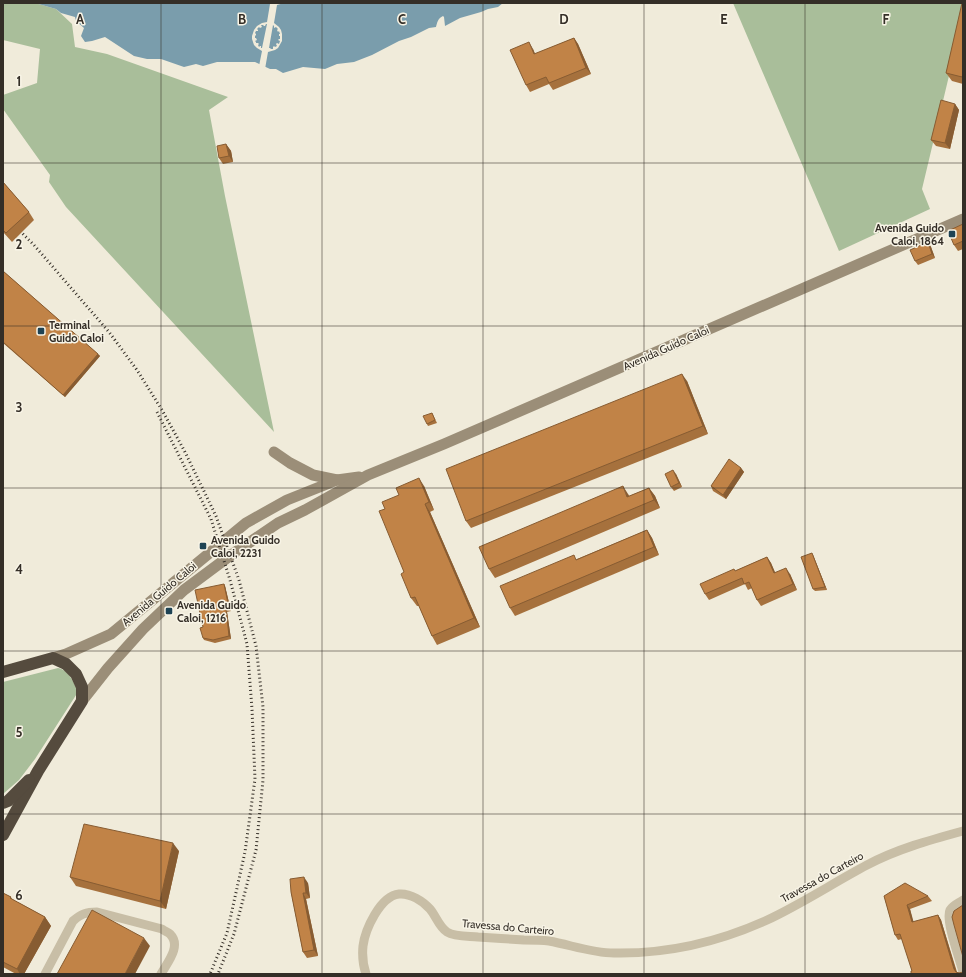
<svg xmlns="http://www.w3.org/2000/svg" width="966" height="977" viewBox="0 0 966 977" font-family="Cabin,sans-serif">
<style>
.green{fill:#a9be9a}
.water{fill:#7a9dac}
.pier{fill:#f0ebda;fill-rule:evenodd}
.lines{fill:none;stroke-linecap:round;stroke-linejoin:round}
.minor{stroke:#c8bea6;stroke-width:9}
.secondary{stroke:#9b8e78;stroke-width:11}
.motorway{stroke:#554b3e;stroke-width:12}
.rail{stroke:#342e27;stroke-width:3;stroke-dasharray:1 3;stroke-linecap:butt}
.wall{fill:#a6713d}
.shaded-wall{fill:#875c32}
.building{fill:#c18347;stroke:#875c32}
.grid{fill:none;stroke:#342e27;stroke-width:1;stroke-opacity:0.55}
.poi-dot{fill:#1e4354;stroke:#f8f4e6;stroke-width:1.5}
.labels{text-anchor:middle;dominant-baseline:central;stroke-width:3;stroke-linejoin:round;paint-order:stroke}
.poi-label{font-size:11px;font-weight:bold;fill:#342e27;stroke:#f8f4e6;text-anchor:start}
.street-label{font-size:11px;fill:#342e27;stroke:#f8f4e6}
.grid-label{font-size:13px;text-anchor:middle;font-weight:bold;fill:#342e27;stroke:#f8f4e6;stroke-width:3;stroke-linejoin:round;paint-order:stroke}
</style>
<rect width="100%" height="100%" fill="#f0ebda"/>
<g class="green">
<path d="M3,3h32l21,6 16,15 3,23 32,7 121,43 -19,13 16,86 49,236 -208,-225 -17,-25 1,-7 -47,-66v-14l34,-12 3,-34 -37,-9z"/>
<path d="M733,3h230v14l-41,172 8,20 -91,42z"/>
<path d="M58,668c11,2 16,15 20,24l-43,67 -16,21 -16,14v-112z"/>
</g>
<path class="water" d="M35,3h468l-5,4 -10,2 -7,3 -21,6 -15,8 -1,-9 -1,-1c-5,2 -6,7 -7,11l-7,1 -18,9 -12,4 -27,14 -18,7 -17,2 -12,5 -22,-2 -20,6 -7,-4h-6l-15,-7h-38l-14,4 -7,-2 -12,3 -23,-8h-14l-13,-3 -29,-19 -13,4 -7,1 -4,-6 3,-8 -8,-7 -1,-4 -14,-4 -5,-4z"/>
<path class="pier" d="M268,3h16l-7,2 -3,18 5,4 2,3 1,4v7l-4,7 -3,2 -7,2 -3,17 -6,-3 3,-15 -5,-3 -3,-3 -2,-6v-3l2,-6 3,-4 5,-3 5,-1 3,-18zM266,24h1l-5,24h-1v-2h-1l-1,1 -1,-2 1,-1 -1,-1h-2v-1l-1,-1 2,-1 -1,-2h-1v-2l1,-1v-1l-1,-1 1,-2h2v-1l-1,-1 2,-2 1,1 2,-1 -1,-2h2l1,1h1zM273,25l1,1v2l2,-1 2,2 -1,1 1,2 1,-1 1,3h-1v2h1v3h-1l-1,1 2,1 -1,3 -2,-1 -1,1 1,2 -2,1 -1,-1 -1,1v2h-2l-1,-1h-1z"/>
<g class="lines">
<g class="minor">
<path d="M963,900c-4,3 -10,5 -13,10 -5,10 10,50 13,62"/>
<path d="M45,974l28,-53c8,-7 13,-9 24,-9l65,17c2,2 6,3 8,5 12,12 -3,29 -9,40"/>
<path d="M366,974c-3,-9 -4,-18 -3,-28 2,-16 17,-50 36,-52 11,-1 24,7 31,15 6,7 9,18 17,23 8,5 22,4 31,5 15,1 31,2 46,3 8,0 17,0 25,1 22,4 43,12 65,12 52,1 104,-11 151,-32 35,-16 68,-38 102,-56 30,-16 63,-25 96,-34"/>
</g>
<g class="secondary">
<path d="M274,452l16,11 23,12 24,5"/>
<path d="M53,658l13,-4 45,-20 135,-111 41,-23 50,-20 22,-3"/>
<path d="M82,701l26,-33 35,-39 41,-39 47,-35 47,-32 27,-13 63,-35 76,-31 519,-225"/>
</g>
<g class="motorway">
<path d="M3,672l50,-14 13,6 10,10 6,13v14l-44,70 -35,64"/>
<path d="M3,803l5,-2 21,-21"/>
</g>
<g class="rail">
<path d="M3,214l31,31 75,87 28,38 25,40 22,40 32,66 23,64 17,66 7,61v73l-7,70 -22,84 -16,40"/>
<path d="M157,412l54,107 19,61 17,64 5,65 3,70 -10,73 -18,81 -17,41"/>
</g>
</g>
<g class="wall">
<path d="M963,3v81l-11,-3 -6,-8z"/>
<path d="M574,38l4,6 13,30 -38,16 -4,-6 -19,8 -4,-7 7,-36 2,5z"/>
<path d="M955,104l4,6 -9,39 -14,-3 -5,-6z"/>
<path d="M226,144l5,7 2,11 -10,2 -4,-6z"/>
<path d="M3,182l26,30 5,8 -22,22 -9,-10z"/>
<path d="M963,224v25l-5,2 -4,-6z"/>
<path d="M928,242l3,5 4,11 -17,7 -3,-4z"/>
<path d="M3,271l97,85 -35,41 -62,-54z"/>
<path d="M687,381l21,53 -237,94 -5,-7z"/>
<path d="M432,413l5,10 -9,3 -1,-2z"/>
<path d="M741,468l3,4 -18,27 -13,-8 -2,-5z"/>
<path d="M676,474l6,13 -8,4 -3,-4z"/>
<path d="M424,486l10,24 -4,2 50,115 -43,18 -5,-9 -13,-30h-2l-6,-8 -7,-26 -19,-63 14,-14z"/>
<path d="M649,488l6,8 5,12 -165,70 -6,-9 139,-75 1,2z"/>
<path d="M647,530l5,8 7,17 -144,61 -5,-8 67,-49z"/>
<path d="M813,555l14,35 -12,1 -2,-2z"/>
<path d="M767,557l4,6 4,10 15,1 7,16 -36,16 -4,-6 -5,-12 -4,2 -3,-6 -36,16 -4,-6 30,-23z"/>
<path d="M224,584l1,2 6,25 -4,1 4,27 -16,4 -11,-3 -1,-2v-11z"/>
<path d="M179,851l-13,58 -90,-23 -6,-9z"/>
<path d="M308,883l2,15 -4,1 12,57 -11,2 -4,-6 -12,-60z"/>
<path d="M3,893l8,4 1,2 33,18 6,9 -27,48h-8l-13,-7z"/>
<path d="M884,896h44l4,5 -22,8 3,13 25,-7 3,5 16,52 6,2 -51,-3 -10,-32 -4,1 -3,-5z"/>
</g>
<g class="shaded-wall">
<path d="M574,38l4,6 13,30 -5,-6z"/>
<path d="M529,42l4,7 5,12 -4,-7z"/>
<path d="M955,104l4,6 -9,39 -5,-6z"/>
<path d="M226,144l5,7 2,11 -4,-6z"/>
<path d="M928,242l3,5 4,11 -3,-4z"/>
<path d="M98,354l2,2 -35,41 -2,-2z"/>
<path d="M682,374l5,7 21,53 -5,-8z"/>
<path d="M741,468l3,4 -18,27 -3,-4z"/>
<path d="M673,470l3,4 6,13 -3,-4z"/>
<path d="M419,478l5,8 10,24 -5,-8z"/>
<path d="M623,486l5,8 5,11 -6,-8z"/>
<path d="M649,488l6,8 5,12 -6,-8z"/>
<path d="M425,504l5,8 50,115 -6,-9z"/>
<path d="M647,530l5,8 7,17 -5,-8z"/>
<path d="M812,553l1,2 14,35 -2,-3z"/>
<path d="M767,557l4,6 7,16 -4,-6z"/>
<path d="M786,568l4,6 7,16 -4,-6z"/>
<path d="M224,584l1,2 6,25 -2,-3z"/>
<path d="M226,609l1,3 4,27 -2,-3z"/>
<path d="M173,843l6,8 -13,58 -6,-8z"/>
<path d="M304,877l4,6 2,15 -4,-5z"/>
<path d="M303,893l3,6 12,57 -4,-6z"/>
<path d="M907,905l3,4 5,18 -3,-5z"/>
<path d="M938,915l3,5 16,54 -3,-5z"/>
<path d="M45,917l6,9 -27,48h-4l-3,-5z"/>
<path d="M144,938l6,8 -15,28h-10z"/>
</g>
<g class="building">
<path d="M962,3h1v71l-1,3 -16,-4z"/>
<path d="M574,38l12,30 -37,15 -3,-6 -20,8 -16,-35 19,-8 5,12z"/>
<path d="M941,100l14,4 -10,39 -14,-3z"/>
<path d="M226,144l3,12 -10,2 -2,-12z"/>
<path d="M3,182l26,30 -23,21 -3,-3z"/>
<path d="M963,224v17l-9,4 -6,-14z"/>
<path d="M928,242l4,12 -17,7 -5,-11z"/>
<path d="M3,271l95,83 -35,41 -60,-53z"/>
<path d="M682,374l21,52 -237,95 -20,-52z"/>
<path d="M432,413l3,7 -8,4 -4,-8z"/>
<path d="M729,459l12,9 -18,27 -12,-9z"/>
<path d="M673,470l6,13 -8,4 -6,-13z"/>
<path d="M419,478l10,24 -4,2 49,114 -42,18 -17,-39 -4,1 -10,-24 3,-2 -25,-61 6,-2 -3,-7 17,-7 -3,-7z"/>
<path d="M623,486l4,11 22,-9 5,12 -165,69 -10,-22z"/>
<path d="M647,530l7,17 -144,61 -10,-22 74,-31 2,5z"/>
<path d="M812,553l13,34 -12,2 -12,-32z"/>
<path d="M767,557l7,16 12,-5 7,16 -36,16 -8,-18 -5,2 -2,-6 -37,16 -5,-10 34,-15 1,2z"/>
<path d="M224,584l5,24 -3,1 3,27 -16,4 -10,-2 -3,-10 3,-1 -8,-37z"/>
<path d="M84,824l89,19 -13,58 -90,-24z"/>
<path d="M304,877l2,16h-3l11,57 -11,2 -12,-60 -1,-13z"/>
<path d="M905,883l23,13 -21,9 5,17 26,-7 16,54 2,3 3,1 4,-1v2h-52v-3h1l-12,-37 -5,1 -11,-39z"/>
<path d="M3,893l8,4 -1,1 35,19 -28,52 -14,-7z"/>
<path d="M963,905v52l-9,-32 -2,-8 2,-6z"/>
<path d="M92,910l52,28 -19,36h-68z"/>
</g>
<path class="grid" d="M161,3v971M322,3v971M483,3v971M644,3v971M805,3v971M3,163h960M3,326h960M3,488h960M3,651h960M3,814h960"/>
<g class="poi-dot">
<rect x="948" y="230" width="8" height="8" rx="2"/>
<rect x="37" y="327" width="8" height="8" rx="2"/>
<rect x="199" y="542" width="8" height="8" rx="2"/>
<rect x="165" y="607" width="8" height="8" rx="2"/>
</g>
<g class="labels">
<g class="poi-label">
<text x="944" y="228" text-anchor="end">Avenida Guido<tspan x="944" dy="13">Caloi, 1864</tspan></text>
<text x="49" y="325">Terminal<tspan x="49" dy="13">Guido Caloi</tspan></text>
<text x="211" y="540">Avenida Guido<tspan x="211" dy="13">Caloi, 2231</tspan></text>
<text x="177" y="605">Avenida Guido<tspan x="177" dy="13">Caloi, 1216</tspan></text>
</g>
<g class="street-label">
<text transform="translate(666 348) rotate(-24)">Avenida Guido Caloi</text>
<text transform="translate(159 594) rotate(-40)">Avenida Guido Caloi</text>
<text transform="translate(822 877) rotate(-29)">Travessa do Carteiro</text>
<text transform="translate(508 927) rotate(5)">Travessa do Carteiro</text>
</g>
</g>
<g class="grid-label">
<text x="80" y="24">A</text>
<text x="242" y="24">B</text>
<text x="402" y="24">C</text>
<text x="564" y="24">D</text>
<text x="724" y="24">E</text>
<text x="886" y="24">F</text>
<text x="19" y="86">1</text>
<text x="19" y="249">2</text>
<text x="19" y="412">3</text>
<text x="19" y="574">4</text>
<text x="19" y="737">5</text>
<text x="19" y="900">6</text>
</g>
<rect width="966" height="977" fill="none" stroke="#342e27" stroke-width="8"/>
</svg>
